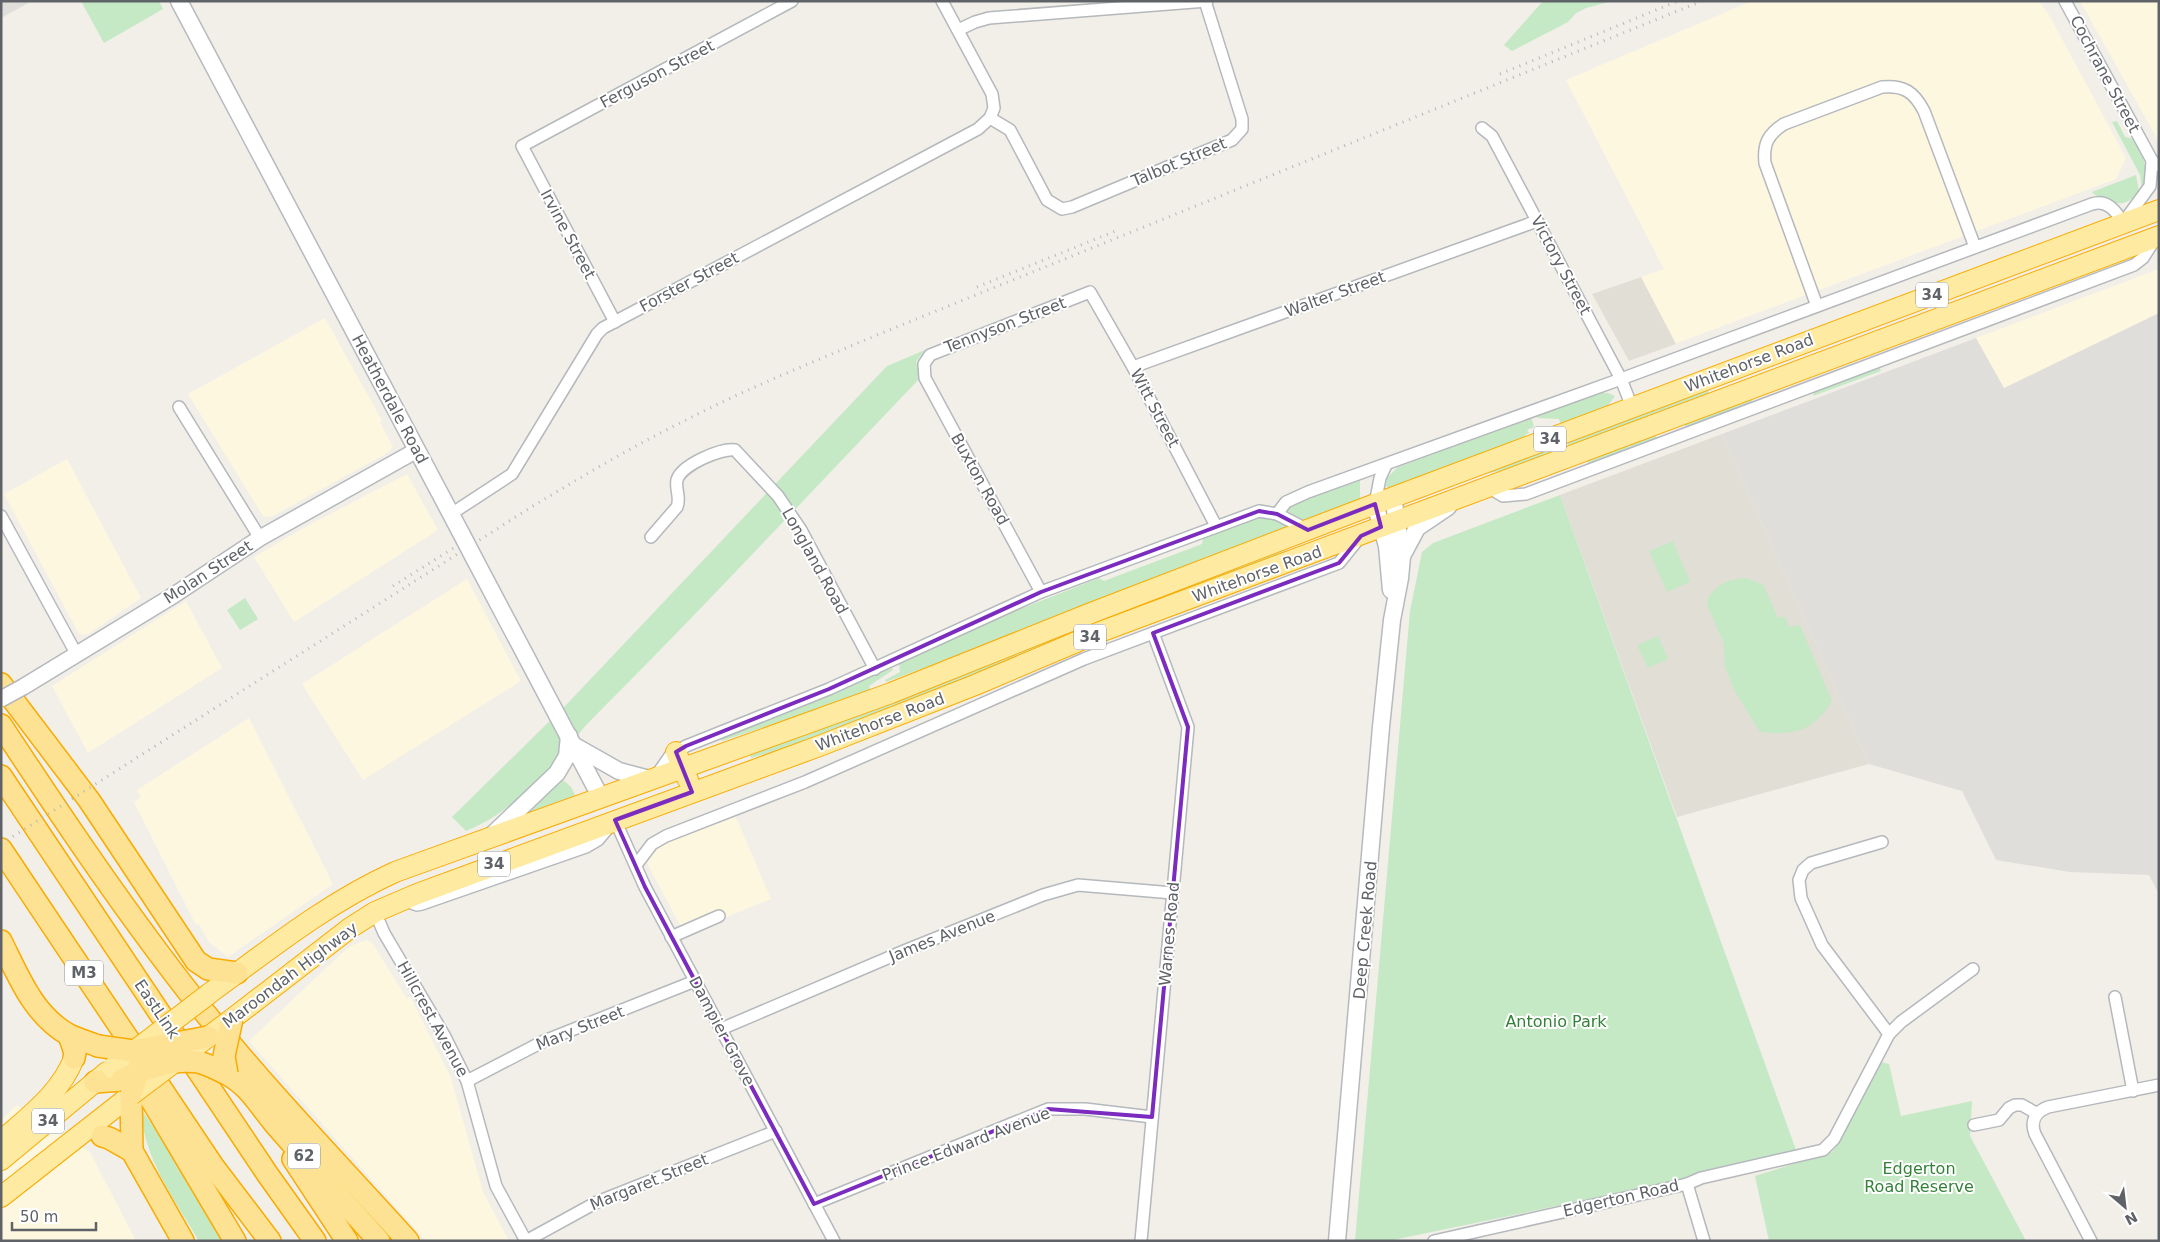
<svg xmlns="http://www.w3.org/2000/svg" width="2160" height="1242" viewBox="0 0 2160 1242" font-family="'DejaVu Sans',sans-serif">
<style>
.commercial{fill:#fef7e0}
.industrial{fill:#e0deda}
.education{fill:#e1ded6}
.green{fill:#c5e8c5}
.lines{fill:none;stroke-linecap:round;stroke-linejoin:round}
.minor-casing{stroke:#b5b8bc;stroke-width:14}
.tertiary-casing{stroke:#b5b8bc;stroke-width:18}
.secondary-casing{stroke:#b6babf;stroke-width:19}
.trunk-casing{stroke:#f9ab00;stroke-width:22}
.motorway-casing{stroke:#f9ab00;stroke-width:24}
.minor{stroke:#fff;stroke-width:11}
.tertiary{stroke:#fff;stroke-width:15}
.secondary{stroke:#fff;stroke-width:16}
.trunk{stroke:#feeaa1;stroke-width:20}
.motorway{stroke:#fde293;stroke-width:21}
.rail{stroke:#b6b7b8;stroke-width:3;stroke-dasharray:1 6;stroke-linecap:butt}
.tertiary-bridge-casing{stroke:#b5b8bc;stroke-width:18;stroke-linecap:butt}
.secondary-bridge-casing{stroke:#b6babf;stroke-width:19;stroke-linecap:butt}
.trunk-bridge-casing{stroke:#f9ab00;stroke-width:22;stroke-linecap:butt}
.motorway-bridge-casing{stroke:#f9ab00;stroke-width:24;stroke-linecap:butt}
.tertiary-bridge{stroke:#fff;stroke-width:15}
.secondary-bridge{stroke:#fff;stroke-width:16}
.trunk-bridge{stroke:#feeaa1;stroke-width:20}
.motorway-bridge{stroke:#fde293;stroke-width:21}
.marked{fill:none;stroke:#7b2cbf;stroke-width:4;stroke-linejoin:round}
.labels{text-anchor:middle;dominant-baseline:central;stroke-width:4;stroke-linejoin:round;paint-order:stroke}
.shield{fill:#fff;stroke:#8f9295;stroke-width:1}
.shield-label{font-size:15px;font-weight:bold;fill:#5f6368}
.street-label{font-size:16px;fill:#5f6368;stroke:#fff}
.park-label{font-size:16px;fill:#348238;stroke:#fff}
</style>
<rect width="100%" height="100%" fill="#f1efe8"/>
<g class="commercial">
<path d="M1752,1h287l10,14 77,143 -10,21 -487,182 -37,-67 72,-25 -98,-189z"/>
<path d="M2080,1h79v141z"/>
<path d="M2159,269v44l-156,76 -27,-51z"/>
<path d="M325,318l57,103 -2,1 13,25 -4,5 -118,65 -8,-1 -75,-122z"/>
<path d="M67,459l74,139 -54,37 -8,-1 -75,-140z"/>
<path d="M407,474l31,56 -144,92 -40,-65 53,-31z"/>
<path d="M467,579l54,102 -158,99 -61,-96z"/>
<path d="M186,601l36,67 -134,85 -36,-67z"/>
<path d="M249,718l84,166 -105,73 -19,-15 -10,-18 -3,1 -62,-123 7,-5 -4,-7z"/>
<path d="M735,815l36,84 -86,35 -38,-71 5,-15z"/>
<path d="M366,940l7,4 34,55 3,-3 41,82 32,114 26,49h-83l-177,-200 93,-88 11,-8z"/>
<path d="M17,1105l73,47 46,89h-135v-121z"/>
</g>
<g class="industrial">
<path d="M1,1h31l-31,17z"/>
<path d="M2159,313v581l-10,-19 -79,-3 -74,-12 -34,-69 -93,-27 -147,-330 254,-96 28,50z"/>
</g>
<g class="education">
<path d="M1641,277l35,67 -47,17 -37,-67z"/>
<path d="M1722,434l147,330 -192,53 -117,-322z"/>
</g>
<g class="green">
<path d="M81,1h78l4,8 -59,34z"/>
<path d="M1543,1h69l-26,7 -10,5 -8,9 -56,29 -8,-6z"/>
<path d="M2117,121l8,16 10,2c7,16 16,33 7,50l-2,-14 -28,-53z"/>
<path d="M2136,175l3,17c-16,18 -26,11 -44,3l-3,-3z"/>
<path d="M925,350l-9,11 4,17c-109,114 -217,230 -328,341 -14,14 -24,30 -37,44 -25,27 -54,54 -89,68l-14,-14 116,-114 319,-337z"/>
<path d="M1879,367l2,4 -68,25 1,-4z"/>
<path d="M1707,389l3,6 -141,52 -2,-6z"/>
<path d="M1598,393h10l7,3 -9,12 -44,18 -3,-7 -21,-1 -2,-2z"/>
<path d="M1751,398l2,4 -67,26 -2,-5z"/>
<path d="M1531,417l3,10 -7,3 2,3 -4,2 1,3 -138,50 -2,-2 1,-8 11,-11z"/>
<path d="M1655,434l2,5 -69,25 -1,-5z"/>
<path d="M1561,444l2,5 -35,14 -37,10 -1,-2z"/>
<path d="M1360,480v20l-57,21 -20,-8 7,-8z"/>
<path d="M1560,495l236,655 -98,22 -25,10 -285,59h-33l55,-630 12,-59 11,-9z"/>
<path d="M1264,516h7l20,10 -360,142 -2,-2 -43,16 -1,-2 15,-8 -1,-8 96,-45 104,-41 5,3 98,-37 1,-6z"/>
<path d="M1673,541l17,41 -23,10 -18,-41z"/>
<path d="M1287,550v3l-312,124 -185,70 -39,11 -1,-4 476,-185z"/>
<path d="M1745,578l18,6 15,34 7,-2 4,11 11,-2 32,76c-18,30 -38,35 -72,31l-26,-42 -9,-23 -1,-23 -17,-39 2,-9 8,-9 13,-7z"/>
<path d="M245,598l13,21 -18,11 -13,-20z"/>
<path d="M1658,636l10,23 -20,9 -11,-23z"/>
<path d="M892,668l1,2 -24,16 2,5 -149,50 -1,-4 81,-31z"/>
<path d="M561,778l10,9 5,10 -47,15 17,-21z"/>
<path d="M1880,1062l9,2 12,52 71,-15 -2,35 56,105h-257l-14,-65 77,-24 6,-8z"/>
<path d="M141,1109l47,68 38,64h-27c-24,-41 -56,-83 -58,-132z"/>
</g>
<g class="lines">
<g class="minor-casing">
<g id="minor">
<path d="M942,1l50,93 2,14 -4,10 20,12 37,70 15,9 10,-2 160,-67 10,-11v-10l-37,-118"/>
<path d="M2065,1l90,165"/>
<path d="M958,30l17,-8 14,-4 218,-17"/>
<path d="M1482,128l10,8 129,243 11,28"/>
<path d="M1817,306l-52,-143c-2,-19 3,-29 19,-39l98,-37c22,-2 32,5 42,24l51,136"/>
<path d="M615,322l-93,-176 270,-145"/>
<path d="M1133,367l404,-146"/>
<path d="M179,407l81,131"/>
<path d="M1488,487l15,9 23,-2 608,-229 9,-7 12,-19"/>
<path d="M1375,504l5,-26 6,-13"/>
<path d="M451,514l61,-40 85,-140 6,-6 375,-199 12,-11"/>
<path d="M1277,514l9,-12 22,-10 313,-113 471,-175c15,-5 24,7 31,19l27,-37 2,-25 7,4"/>
<path d="M1,516l76,139"/>
<path d="M651,537l26,-30c4,-9 -2,-18 0,-27 4,-15 44,-32 58,-30l43,46 23,34 74,139"/>
<path d="M1041,592l-116,-214 -1,-14 6,-9 160,-63 43,75 83,159"/>
<path d="M656,776l14,-20 16,-10 143,-57 212,-97 218,-81 18,3 31,16"/>
<path d="M1882,842l-71,21 -8,7 -4,10 2,18 21,47 67,89"/>
<path d="M636,865l16,-21 14,-8 139,-54 279,-123 255,-96 21,-26"/>
<path d="M403,900l14,5 5,-1 164,-57 12,-7 17,-20 30,67 189,354"/>
<path d="M375,912l9,21 60,102 23,46 29,105 30,55"/>
<path d="M671,937l48,-21"/>
<path d="M2115,997l18,94"/>
<path d="M721,1029l183,-78 139,-56 35,-10 95,8"/>
<path d="M467,1081l77,-40 151,-60"/>
<path d="M1974,1125l25,-5 10,-12 6,-3h7l14,8"/>
<path d="M1687,1184l17,57"/>
<path d="M814,1204l234,-95h37l67,8"/>
<path d="M526,1241l71,-39 179,-71"/>
<path d="M1141,1241l47,-514 -35,-94"/>
<path d="M1434,1241l253,-57 14,-6 122,-28 11,-11 55,-105 12,-12 72,-53"/>
<path d="M2091,1241l-56,-107c-5,-13 0,-22 13,-27l111,-22"/>
</g>
</g>
<g class="tertiary-casing">
<path id="tertiary" d="M23,687l151,-92 86,-57 157,-88"/>
</g>
<g class="secondary-casing">
<g id="secondary">
<path d="M179,1l283,534"/>
<path d="M1375,504l12,42 4,44"/>
<path d="M1402,556l15,-28 31,-21"/>
<path d="M474,558l127,240"/>
<path d="M573,745l46,26 34,9"/>
<path d="M492,835l65,-62 10,-17 2,-20"/>
<path d="M1337,1241l44,-514 11,-107 8,-42 2,-22 -9,-59"/>
</g>
</g>
<g class="trunk-casing">
<g id="trunk">
<path d="M676,752l12,28"/>
<path d="M210,993c60,-44 117,-90 185,-121l496,-179 200,-80 284,-109 784,-294"/>
<path d="M232,1019l118,-91 25,-16 42,-18 405,-149 153,-60 125,-53 1059,-396"/>
<path d="M1,1141c27,-24 60,-48 73,-83"/>
<path d="M1,1160l106,-88"/>
<path d="M1,1197l130,-102"/>
</g>
</g>
<g class="motorway-casing">
<g id="motorway">
<path d="M1,684l88,116 107,161 12,8 29,4"/>
<path d="M1,725c58,88 117,176 182,260 69,90 149,172 225,256"/>
<path d="M1,776l267,399 47,66"/>
<path d="M1,849l212,317 57,75"/>
<path d="M1,941c17,34 32,74 68,94 9,4 19,7 29,11"/>
<path d="M69,1035l6,18 -1,5"/>
<path d="M133,1069l102,172"/>
<path d="M227,1074c22,12 32,31 47,49 35,40 70,79 105,118"/>
<path d="M95,1082l27,-2"/>
<path d="M131,1095l1,56 51,90"/>
<path d="M102,1136l7,2 23,13"/>
<path d="M293,1159l54,82"/>
</g>
</g>
<use href="#minor" class="minor"/>
<use href="#tertiary" class="tertiary"/>
<use href="#secondary" class="secondary"/>
<use href="#trunk" class="trunk"/>
<use href="#motorway" class="motorway"/>
<g class="rail">
<path d="M1500,74l178,-73"/>
<path d="M977,287l141,-57"/>
<path d="M393,586l70,-44"/>
<path d="M1,844l532,-338c50,-30 100,-60 153,-86 62,-32 127,-58 191,-85l825,-334"/>
</g>
<g class="tertiary-bridge-casing">
<path id="tertiary-bridge" d="M1,699l22,-12"/>
</g>
<g class="secondary-bridge-casing">
<path id="secondary-bridge" d="M462,535l12,23"/>
</g>
<g class="trunk-bridge-casing">
<g id="trunk-bridge">
<path d="M112,1068l98,-75"/>
<path d="M131,1095l101,-76"/>
</g>
</g>
<g class="motorway-bridge-casing">
<g id="motorway-bridge">
<path d="M98,1046l35,5 75,-14"/>
<path d="M227,1074l-3,-18 8,-37"/>
<path d="M122,1080c22,-11 51,-22 76,-18 10,2 20,8 29,12"/>
<path d="M131,1095l9,-32"/>
</g>
</g>
<use href="#tertiary-bridge" class="tertiary-bridge"/>
<use href="#secondary-bridge" class="secondary-bridge"/>
<use href="#trunk-bridge" class="trunk-bridge"/>
<use href="#motorway-bridge" class="motorway-bridge"/>
</g>
<path class="marked" d="M1375,504l6,23 -20,9 -22,27 -186,70 35,94 -36,390 -104,-8 -234,95 -169,-317 -30,-67 77,-28 -16,-40 10,-6 143,-57 212,-97 218,-81 18,3 31,16z"/>
<g class="labels">
<g class="shield">
<rect x="1916" y="282.5" width="32" height="25" rx="4"/>
<rect x="1534" y="426.5" width="32" height="25" rx="4"/>
<rect x="1074" y="624.5" width="32" height="25" rx="4"/>
<rect x="478" y="851.5" width="32" height="25" rx="4"/>
<rect x="65" y="960.5" width="38" height="25" rx="4"/>
<rect x="32" y="1108.5" width="32" height="25" rx="4"/>
<rect x="288" y="1143.5" width="32" height="25" rx="4"/>
</g>
<g class="shield-label">
<text x="1932" y="295">34</text>
<text x="1550" y="439">34</text>
<text x="1090" y="637">34</text>
<text x="494" y="864">34</text>
<text x="84" y="973">M3</text>
<text x="48" y="1121">34</text>
<text x="304" y="1156">62</text>
</g>
<g class="street-label">
<text transform="translate(657 74) rotate(-28)">Ferguson Street</text>
<text transform="translate(2105 74) rotate(62)">Cochrane Street</text>
<text transform="translate(1179 162) rotate(-23)">Talbot Street</text>
<text transform="translate(568 234) rotate(62)">Irvine Street</text>
<text transform="translate(1561 265) rotate(62)">Victory Street</text>
<text transform="translate(689 282) rotate(-28)">Forster Street</text>
<text transform="translate(1335 294) rotate(-20)">Walter Street</text>
<text transform="translate(1005 325) rotate(-21)">Tennyson Street</text>
<text transform="translate(1749 363) rotate(-21)">Whitehorse Road</text>
<text transform="translate(390 399) rotate(62)">Heatherdale Road</text>
<text transform="translate(1155 408) rotate(62)">Witt Street</text>
<text transform="translate(980 479) rotate(61)">Buxton Road</text>
<text transform="translate(815 561) rotate(61)">Longland Road</text>
<text transform="translate(208 572) rotate(-33)">Molan Street</text>
<text transform="translate(1257 574) rotate(-20)">Whitehorse Road</text>
<text transform="translate(880 722) rotate(-21)">Whitehorse Road</text>
<text transform="translate(1365 930) rotate(-85)">Deep Creek Road</text>
<text transform="translate(1169 934) rotate(-85)">Warnes Road</text>
<text transform="translate(942 936) rotate(-22)">James Avenue</text>
<text transform="translate(290 975) rotate(-37)">Maroondah Highway</text>
<text transform="translate(157 1009) rotate(56)">EastLink</text>
<text transform="translate(433 1019) rotate(61)">Hillcrest Avenue</text>
<text transform="translate(580 1028) rotate(-22)">Mary Street</text>
<text transform="translate(722 1031) rotate(62)">Dampier Grove</text>
<text transform="translate(966 1144) rotate(-21)">Prince Edward Avenue</text>
<text transform="translate(649 1182) rotate(-22)">Margaret Street</text>
<text transform="translate(1621 1198) rotate(-13)">Edgerton Road</text>
</g>
<g class="park-label">
<text x="1556" y="1021">Antonio Park</text>
<text x="1919" y="1168">Edgerton<tspan x="1919" dy="18">Road Reserve</tspan></text>
</g>
</g>
<rect width="2160" height="1242" fill="none" stroke="#5f6368" stroke-width="5"/>
<g transform="translate(2125 1207) rotate(152)" stroke="#ffffff" stroke-width="4" paint-order="stroke">
<path d="M0-4L9 19L0 12L-9 19Z" fill="#5f6368"/>
<text y="-8" font-size="14" font-weight="bold" text-anchor="middle" fill="#5f6368">N</text>
</g>
<path d="M12 1222v8h84v-8" fill="none" stroke="#5f6368" stroke-width="2.5"/>
<text x="20" y="1222" font-size="15" fill="#5f6368" stroke="#ffffff" stroke-width="4" paint-order="stroke">50 m</text>
</svg>
